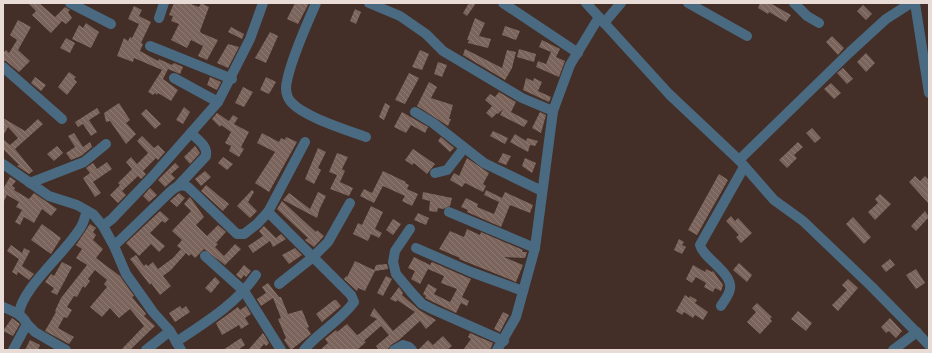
<svg xmlns="http://www.w3.org/2000/svg" width="932" height="353" viewBox="0 0 932 353" font-family="'Fira Sans',sans-serif">
<style>
.building{fill:url(#building-back-hatch)}
.lines{fill:none;stroke-linecap:round;stroke-linejoin:round}
.minor{stroke:#4a6a82;stroke-width:10}
</style>
<defs>
<pattern id="building-back-hatch" width="6" height="6" patternUnits="userSpaceOnUse"><rect width="6" height="6" fill="#7a645b"/><path d="M-1 5l2 2M0 0l6 6M5-1l2 2" fill="none" stroke="#8d7a72"/></pattern>
</defs>
<rect width="100%" height="100%" fill="#432f27"/>
<g class="building">
<path d="M28,3h11l16,14 10,-10 5,3 -2,2 4,6 -6,6 -4,-3 -11,12 -19,-18 4,-4z"/>
<path d="M174,3h14l11,4 2,-4 8,4 -9,24 1,2 17,7 -11,20 -9,-4 5,-10 -12,-6 -4,8 -16,-8 8,-16 -8,-3 2,-5 -4,-1z"/>
<path d="M295,3h14l-11,21 -11,-5z"/>
<path d="M469,3h7l-9,13 -4,-3z"/>
<path d="M760,3h10l21,12 -5,7 -17,-10 -1,2 -10,-6z"/>
<path d="M863,5l9,9 -6,6 -9,-9z"/>
<path d="M134,6l8,4 -3,6 12,6 -10,21 2,1 -3,7 18,10 1,-2 13,6 2,-2 9,4 -3,7 -12,-5 -5,10 15,11 -7,11 -13,-8 -1,2 -2,-2 -2,2 -5,-3 14,-22 -28,-12 -1,4 -16,-6 7,-18 4,3 2,-4 2,1 7,-14 -11,-5z"/>
<path d="M355,9l6,3 -5,12 -6,-3z"/>
<path d="M475,18l10,5 -6,13 12,3 -3,9 -20,-5 1,-3h-2z"/>
<path d="M18,20l13,7 -13,23 12,11 -11,11 -13,-11h-3v-8l3,-3 3,3 8,-13 -7,-5z"/>
<path d="M86,23l13,9 -8,16 -19,-9 7,-14 4,3z"/>
<path d="M505,26l15,5 -4,9 -14,-5z"/>
<path d="M231,27l13,7 -2,5 -14,-7z"/>
<path d="M270,32l8,4 -12,27 -11,-5z"/>
<path d="M832,36l12,12 -6,7 -12,-13z"/>
<path d="M66,38l9,5 -5,10 -10,-5z"/>
<path d="M542,40l18,9 -4,8 9,4 -6,16 -23,-10 2,-6 8,3 5,-12 -12,-5z"/>
<path d="M228,44l11,3 -11,21 -11,-5z"/>
<path d="M465,49l37,19 5,-18 9,2 -4,16 -7,12 -42,-25z"/>
<path d="M519,49l17,5 -2,8 -17,-5z"/>
<path d="M420,50l9,4 -7,16 -10,-3z"/>
<path d="M866,53l9,10 -9,9 -9,-10z"/>
<path d="M438,62l9,3 -5,12 -8,-3z"/>
<path d="M843,68l10,11 -6,5 -10,-11z"/>
<path d="M69,72l7,5 -2,2 3,3 -10,13 -9,-8z"/>
<path d="M409,73l10,5 -14,26 -10,-4z"/>
<path d="M35,77l11,8 -5,6 -10,-8z"/>
<path d="M210,77l11,5 -4,8 -10,-5z"/>
<path d="M266,77l10,5 -7,12 -9,-4z"/>
<path d="M526,78l7,3 1,-3 8,4 -4,9 13,6 -2,5 -26,-12z"/>
<path d="M429,82l8,5 -6,11 22,7 -4,14h2l-3,7 -31,-20z"/>
<path d="M831,83l10,10 -7,6 -10,-10z"/>
<path d="M243,87l10,5 -9,15 -9,-4z"/>
<path d="M499,92l17,10 -5,10 17,9 -4,6 -24,-12 3,-6 -5,5 -1,-1 -5,5 -6,-5 6,-7 -7,-6 5,-6 5,3z"/>
<path d="M119,103l11,17 -4,3 10,11 -10,10 -16,-23 -4,1 -2,-9z"/>
<path d="M385,103l5,3 -6,14 -5,-3z"/>
<path d="M184,107l6,5 -7,12 -7,-4z"/>
<path d="M97,108l3,5 -11,7 8,12 -6,4 -8,-12 -5,3 -3,-5z"/>
<path d="M146,109l15,15 -6,5 -14,-15z"/>
<path d="M402,112l26,15 -3,6 -14,-8 -5,8 -12,-6z"/>
<path d="M540,112l6,3 -5,18 -9,-5z"/>
<path d="M217,113l12,8 4,-6 5,3 -4,6 15,8 -8,15 3,2 -5,8 -10,-6 2,-5 -6,-3 6,-11 -10,-7 -1,2 -8,-8z"/>
<path d="M3,118l22,13 13,-12 5,5 -28,25 18,22 -4,3 -12,-8 2,-1 -16,-16v-10l7,6 8,-7 -10,-11 -5,9z"/>
<path d="M812,128l9,10 -6,5 -9,-10z"/>
<path d="M493,131l15,7 -3,6 -15,-8z"/>
<path d="M74,133l9,14 7,-5 2,5 -11,9 -10,4 -5,-7 9,-6 -7,-11z"/>
<path d="M262,133l17,9 2,-4 4,2 1,-3 11,5 -28,50 -14,-9 20,-31 -18,-9z"/>
<path d="M515,134l11,7 1,-3 11,3 -3,5 -5,-1 -2,7 -18,-10z"/>
<path d="M142,136l12,12 4,-3 7,7 -7,8 -2,-2 -13,13 3,3 -5,5 -3,-3 -16,15 4,4 -8,8 -8,-8 10,-10 -2,-2 14,-14 -6,-7 5,-5 6,7 11,-11 -11,-12z"/>
<path d="M441,137l13,11 -4,4 -12,-11z"/>
<path d="M798,142l5,5 -9,8 3,3 -10,10 -8,-8z"/>
<path d="M57,146l6,7 -9,8 -7,-7z"/>
<path d="M195,146l5,7 -10,11 -6,-7z"/>
<path d="M318,148l8,4 -8,16 3,2 -7,14 -9,-5z"/>
<path d="M413,149l22,15 -8,10 -13,-11 -2,2 -7,-5z"/>
<path d="M337,153l11,4 -6,12 3,2 -5,11 13,6 -4,8 -19,-7 7,-14 -8,-3z"/>
<path d="M503,153l8,3 -5,9 -8,-3z"/>
<path d="M223,157l10,7 -6,6 -9,-7z"/>
<path d="M467,158l22,15 -6,11 3,2 -3,6 -18,-9 -3,4 -12,-7 4,-7 5,3z"/>
<path d="M525,158l11,5 -4,10 -10,-7z"/>
<path d="M107,162l5,7 -19,13 8,11 -6,4 -12,-19 7,-5 -4,-5 7,-5 4,6z"/>
<path d="M175,163l4,4 -8,7 4,4 -10,9 -7,-7z"/>
<path d="M205,171l6,6 -10,9 -6,-7z"/>
<path d="M383,171l23,11 -1,1 4,2 -2,4 11,5 -6,12 -10,-5 3,-5 -22,-10 -9,17 -14,-7 4,-7 8,4z"/>
<path d="M719,174l9,6 -31,55 -9,-5z"/>
<path d="M915,176l5,5 5,-5 4,4v24l-20,-22z"/>
<path d="M10,177l6,4 -4,5 3,2 -1,2 15,9 5,-6 23,16 -6,7 -9,-7 -8,14 -10,-6 -4,8 -5,-3 7,-12 -6,-3 3,-5 -12,-7 -4,8v-14z"/>
<path d="M206,185l23,19 -6,7 -22,-20z"/>
<path d="M150,188l7,7 -8,7 -6,-6z"/>
<path d="M252,190l2,2 -6,10 9,9 -7,7 -13,-12z"/>
<path d="M486,190l16,8 3,-6 28,13 -3,8 -20,-8 -9,22 -34,-15 1,-2 -7,-3 5,-9 12,6 -1,3 17,7 5,-12 -15,-7z"/>
<path d="M318,192l8,4 -6,12 -3,10 -34,-18 6,-7 21,16z"/>
<path d="M423,192l29,6 -2,8 -7,3 -5,-1 -1,4 -8,-1 1,-10 -8,-2z"/>
<path d="M179,193l6,5 -8,9 -7,-6z"/>
<path d="M880,194l11,10 -16,16 -7,-8 10,-9 -3,-4z"/>
<path d="M190,197l14,20 -8,8 11,11 11,-11 8,7 -10,11 2,1 -3,3 9,9 11,-12 6,5 -16,16 -21,-16 -9,9 -4,-4 -2,2 -3,-3 -15,17 -8,6 8,10 -11,9 -9,-12 -1,2 -20,-26 6,-4 8,11 2,-2 2,2 5,-4 5,7 15,-11 8,-9 -4,-3 5,-6 -10,-9 19,-20 -7,-7z"/>
<path d="M282,201l34,31 1,-2 7,6 -10,11 -9,-7 3,-2 -31,-29z"/>
<path d="M371,206l12,6 -8,17 7,4 -3,5 -8,-4 -3,7 -15,-7 5,-11 4,2z"/>
<path d="M160,211l9,8 -4,4 -3,-2 -12,12 15,13 -6,6 -8,-8 -12,12 -13,-13z"/>
<path d="M925,211l4,6 -13,14 -5,-5z"/>
<path d="M418,213l11,5 -3,7 -12,-5z"/>
<path d="M731,216l4,5 3,-3 14,15 -11,10 -5,-6 3,-2 -13,-14z"/>
<path d="M853,217l18,20 -7,7 -18,-20z"/>
<path d="M393,219l8,5 -8,11 -7,-5z"/>
<path d="M42,224l19,14 -10,16 -20,-14z"/>
<path d="M90,224l6,4 -3,4 3,3 -3,5 10,9 -7,9 24,18 14,20 -2,1 14,17 -2,2 11,10 -25,24h-9l23,-24 -14,-17 -11,9 -9,-10 -8,9 -12,-10 17,-20 -3,-3 3,-4 -12,-10 -7,9 2,2 -5,7 -2,-2 -6,11 -3,-1 -7,11 5,3 -5,8 -3,-1 -6,11 16,9 -5,7 -24,-13 11,-19 -1,-1 6,-13 26,-33 -11,-7 6,-9 -6,-4z"/>
<path d="M264,226l12,12 5,-4 5,5 -13,8 -3,-6 -17,12 -5,-7 15,-10 -4,-5z"/>
<path d="M467,229l13,6 1,-3 42,18 -1,2h5l-2,6 -21,-1 19,8 -7,17 -57,-23 1,-1 -21,-9 11,-18 14,6z"/>
<path d="M679,239l5,3 -2,3 4,2 -4,7 -8,-4z"/>
<path d="M11,245l11,8 2,-5 6,3 -8,15 12,8 -5,6 -11,-8 -1,3 -5,-3 7,-13 -12,-8z"/>
<path d="M295,248l7,7 -13,9 -7,-9z"/>
<path d="M414,257l16,8 2,-3 39,17 -9,18 7,4 -2,5 -6,-3 -5,10 -31,-15 1,-2 -3,-2 5,-10 9,5 -3,5 16,8 7,-13 -16,-6 3,-7 -16,-7 -8,15 -9,-5 4,-8 -7,-3z"/>
<path d="M890,259l5,6 -9,7 -5,-6z"/>
<path d="M355,261l19,9 2,-5 11,-1 1,5 -13,2 -10,20 -7,-3 -1,3 -13,-12 2,-3 1,1z"/>
<path d="M62,262l10,5 -15,28 -6,-3 3,-4 -9,-6 6,-8 3,2z"/>
<path d="M739,263l13,12 -5,7 -14,-12z"/>
<path d="M244,265l7,6 -5,6 -2,-2 -3,4 -5,-4z"/>
<path d="M693,265l12,7 1,-3 6,3 1,-1 10,14 -2,6 -6,-3 -2,4 -9,-5 2,-4 -10,-6 -4,6 -6,-4z"/>
<path d="M916,269l9,14 -9,6 -10,-14z"/>
<path d="M386,276l6,3 -9,17 -6,-3z"/>
<path d="M215,277l5,5 -9,11 -6,-5z"/>
<path d="M848,279l10,9 -20,23 -6,-6 15,-15 -5,-5z"/>
<path d="M268,283l11,14h2l7,17 14,-4 7,17 -2,1 4,6 -20,16 -7,-10 2,-2 -8,-19 3,-1 -8,-20 -12,8 -4,-7 9,-6 -4,-6z"/>
<path d="M399,287l4,6 -1,2 17,15 17,10 -10,9 -6,-8 -21,19 -8,5 -4,5h-8l-3,-4 13,-11 -8,-9 -17,15 2,1 -9,8h-37l8,-7 -3,-4 11,-9 1,2 10,-8 10,11 2,-1 18,-15 -7,-3 4,-8 19,23 22,-19 -18,-12 -1,2 -6,-3z"/>
<path d="M685,295l4,3 1,-2 7,4 -2,3 13,9 -5,8 -8,-5 -2,3 -9,-6 -2,3 -6,-4z"/>
<path d="M334,300h2l5,6 -19,16 -6,-8z"/>
<path d="M757,303l15,14 -2,2 2,2 -12,13 -13,-12 9,-10 -4,-4z"/>
<path d="M180,306l2,3 4,-3 4,6 -15,10 -6,-9z"/>
<path d="M246,306l5,8 -6,4 4,6 -8,5 -2,-4 -17,10 -6,-12 22,-16 2,3z"/>
<path d="M798,311l14,12 -6,8 -15,-12z"/>
<path d="M503,312l6,3 -9,17 -6,-3z"/>
<path d="M12,318l8,6 -7,12 -10,-5z"/>
<path d="M890,318l12,13 -6,7 -7,-7 -3,2 -5,-6z"/>
<path d="M263,333l6,10 -3,3 -2,-2 -5,6h-11z"/>
<path d="M470,333l23,10 -3,7h-27l8,-11 -3,-2z"/>
<path d="M443,336l9,10 -5,4h-29l10,-10 5,5z"/>
<path d="M241,338l4,7 -7,5h-15z"/>
<path d="M30,340l10,5 -2,5h-13z"/>
</g>
<g class="lines">
<g class="minor">
<path d="M70,3l41,21"/>
<path d="M316,3c-10,24 -24,53 -29,78 -2,8 -1,15 4,21 13,15 56,28 75,35"/>
<path d="M369,3l31,13 26,18 17,17 79,47 31,13"/>
<path d="M503,3l75,50"/>
<path d="M586,3l83,91 70,66 35,40 29,21 68,65 58,59"/>
<path d="M688,3l59,33"/>
<path d="M794,3l13,13 12,7"/>
<path d="M915,3l14,90"/>
<path d="M159,18l5,-15"/>
<path d="M604,23l17,-20"/>
<path d="M150,46l82,33"/>
<path d="M3,67l59,52"/>
<path d="M218,102l32,-63 13,-36"/>
<path d="M415,112l18,11 51,40 58,28"/>
<path d="M739,160l111,-108 36,-33 25,-16"/>
<path d="M3,164l46,32 28,9 16,9 10,12 11,20 12,28 27,38 17,19 11,19"/>
<path d="M435,173l12,-3 17,-22"/>
<path d="M30,183l54,-21 22,-18"/>
<path d="M178,186l28,-30c2,-10 -8,-16 -15,-23"/>
<path d="M268,212l83,83 3,7c-14,19 -35,30 -50,48"/>
<path d="M449,212l86,36"/>
<path d="M103,226l9,-7 40,-42 66,-75 -44,-24"/>
<path d="M410,229l-15,22 -2,11 3,12 15,18 11,12 12,6 70,31"/>
<path d="M114,246l57,-55c6,-5 10,-7 17,-4l49,47h7l13,-10 11,-12 37,-70"/>
<path d="M416,248l55,24 52,19"/>
<path d="M205,256l39,35 37,59"/>
<path d="M279,284l34,-27 15,-15 22,-39"/>
<path d="M721,306c3,-5 8,-11 9,-17 3,-16 -27,-31 -30,-44l44,-78"/>
<path d="M3,307c10,4 19,7 24,17l-14,26"/>
<path d="M19,314c2,-26 50,-64 63,-89 2,-4 3,-9 5,-14"/>
<path d="M27,324l8,8 31,18"/>
<path d="M176,342c30,-20 60,-38 80,-67"/>
<path d="M146,350l24,-19"/>
<path d="M394,350l9,-5 6,2 3,3"/>
<path d="M497,350l19,-33 19,-69 18,-137 17,-46 29,-48"/>
<path d="M893,350l24,-18"/>
</g>
</g>
<rect width="932" height="353" fill="none" stroke="#e9dcd7" stroke-width="8"/>
</svg>
